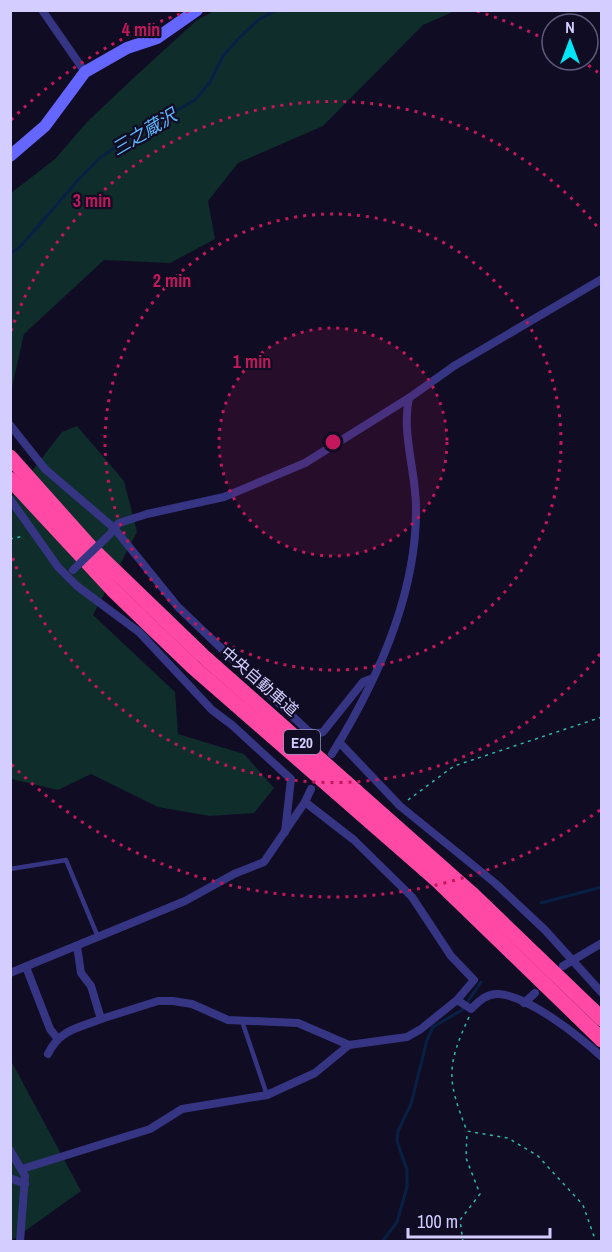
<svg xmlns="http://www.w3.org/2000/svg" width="612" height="1252" viewBox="0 0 612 1252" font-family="'Archivo Narrow','Noto Sans JP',sans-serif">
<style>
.green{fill:#0f2d2b}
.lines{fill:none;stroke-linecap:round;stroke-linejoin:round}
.stream{stroke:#092045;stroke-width:3}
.path{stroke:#28baad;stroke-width:1.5;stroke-dasharray:3 4.5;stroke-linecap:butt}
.service{stroke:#363584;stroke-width:4.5}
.minor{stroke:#363584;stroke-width:8}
.secondary{stroke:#6565ff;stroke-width:12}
.motorway{stroke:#ff49a5;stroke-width:15}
.minor-bridge{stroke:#363584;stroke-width:8}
.ring{fill:none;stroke:#c2185b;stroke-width:3;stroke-dasharray:3 6}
.labels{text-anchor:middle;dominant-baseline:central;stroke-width:4.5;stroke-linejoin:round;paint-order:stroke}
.shield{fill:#100c23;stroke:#9894bd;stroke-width:1.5}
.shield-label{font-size:15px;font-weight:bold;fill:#d3ceff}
.street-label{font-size:16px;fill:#d3ceff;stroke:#100c23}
.water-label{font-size:18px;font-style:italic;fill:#5cb7ff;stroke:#100c23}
.centre{fill:#c2185b;stroke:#100c23;stroke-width:3}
.ring-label{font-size:18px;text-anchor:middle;font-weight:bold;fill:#c2185b;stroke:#100c23;stroke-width:4.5;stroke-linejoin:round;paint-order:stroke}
</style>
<rect width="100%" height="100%" fill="#100c23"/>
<g class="green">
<path d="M214,11h241l-32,14 -100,101 -85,37 -30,38 7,38 -45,24 -66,-3 -80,74 -13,57v-198l44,-34 33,-38 52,-49 57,-52z"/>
<path d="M77,426l47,55 13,51 -44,83 82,77 3,42 66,20 30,34 -20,25 -44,3 -52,-9 -67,-33 -33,16 -47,-11v-281l51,-66z"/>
<path d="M10,1059l71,132 -70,50h-1z"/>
</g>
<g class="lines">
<g class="stream">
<path d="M10,254l10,-7 59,-68 21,-21 30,-21 65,-37 15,-18 13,-26 13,-15 22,-21 18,-10"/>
<path d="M541,903l61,-16"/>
<path d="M382,1242l15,-20 10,-35v-17l-10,-29 1,-10 13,-27 16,-64 6,-13 29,-17 19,-28"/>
</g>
<g class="path">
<path d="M10,539l14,-3"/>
<path d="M408,800l46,-34 148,-49"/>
<path d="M469,1017c-23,50 -22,63 -2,114l41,7 30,18 45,49 13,37"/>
<path d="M463,1242l-3,-22 20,-26 -14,-36 1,-26"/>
</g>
<g class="service">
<path d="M10,869l56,-9 32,77"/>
<path d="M242,1021l25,74"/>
</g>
<g class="minor">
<path d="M42,10l43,62"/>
<path d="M10,425l35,44 69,59 64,79 130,124 7,3 8,-2 40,-50 10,-4"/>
<path d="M10,499l48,68 19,19 62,46 73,78 20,15 59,54 -6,53"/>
<path d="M112,531l7,-8 28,-9 77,-17 81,-34 104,-65"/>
<path d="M339,742l61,64 95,77 50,47 57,63"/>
<path d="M332,754c44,-71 84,-157 84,-243 1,-36 -15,-77 -7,-113l45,-32 148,-87"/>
<path d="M305,802l49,38 58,57 39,59 23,24 -17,20"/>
<path d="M77,946l4,27 10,13 10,33 57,-18h15l19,3 36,16 70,3 51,22"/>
<path d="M563,966l39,-23"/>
<path d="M26,967l24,62 7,9"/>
<path d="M10,973l175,-72 49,-27 30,-12 41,-60 6,-13"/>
<path d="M524,1003l11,-10"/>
<path d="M48,1054c12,-25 31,-26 53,-35"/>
<path d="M10,1150l15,26 -5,66"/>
<path d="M22,1169l128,-40 32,-20 85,-14 48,-22 34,-28 58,-8 14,-8 36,-29 14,9c8,-8 16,-16 28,-15 30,2 81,43 103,63"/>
<path d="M10,1178l15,6"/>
</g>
<path class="secondary" d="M10,156l35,-30 40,-54 42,-24 30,-10 40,-28"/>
<g class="motorway">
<path d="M10,457l83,93 109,105 269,238 131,126"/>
<path d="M10,479l103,111 80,77 244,213 165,160"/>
</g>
<path class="minor-bridge" d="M73,570l37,-36"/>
</g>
<circle cx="333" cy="442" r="114" fill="#c2185b" fill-opacity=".12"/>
<g class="ring">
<circle cx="333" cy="442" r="114"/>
<circle cx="333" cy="442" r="228"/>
<path d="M600 654A341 341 0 0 1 11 553M11 331A341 341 0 0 1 600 230"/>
<path d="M600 810A455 455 0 0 1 11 764M11 120A455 455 0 0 1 189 11M477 11A455 455 0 0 1 550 42M581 60A455 455 0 0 1 600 74"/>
</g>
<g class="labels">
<rect class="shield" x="284" y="730" width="36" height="24" rx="4.5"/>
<g class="shield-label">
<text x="302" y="742">E20</text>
</g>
<g class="street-label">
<text transform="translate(260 681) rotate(41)">中央自動車道</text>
</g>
<g class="water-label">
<text transform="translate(144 132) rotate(-31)">三之蔵沢</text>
</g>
</g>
<circle cx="333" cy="442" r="9" class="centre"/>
<g class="ring-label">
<text x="141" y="36">4 min</text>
<text x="92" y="207">3 min</text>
<text x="172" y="287">2 min</text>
<text x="252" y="368">1 min</text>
</g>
<rect width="612" height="1252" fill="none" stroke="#d3ceff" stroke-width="24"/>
<g transform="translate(570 42)"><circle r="28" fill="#100c23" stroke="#5e5a7b" stroke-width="1.5"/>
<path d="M0-4.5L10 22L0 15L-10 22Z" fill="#00e6f9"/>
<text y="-9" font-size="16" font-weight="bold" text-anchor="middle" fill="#d3ceff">N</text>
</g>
<path d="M408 1228v9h142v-9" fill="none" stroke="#d3ceff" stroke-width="3"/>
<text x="417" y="1228" font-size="18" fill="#d3ceff" stroke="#100c23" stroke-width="4.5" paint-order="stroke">100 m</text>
</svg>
